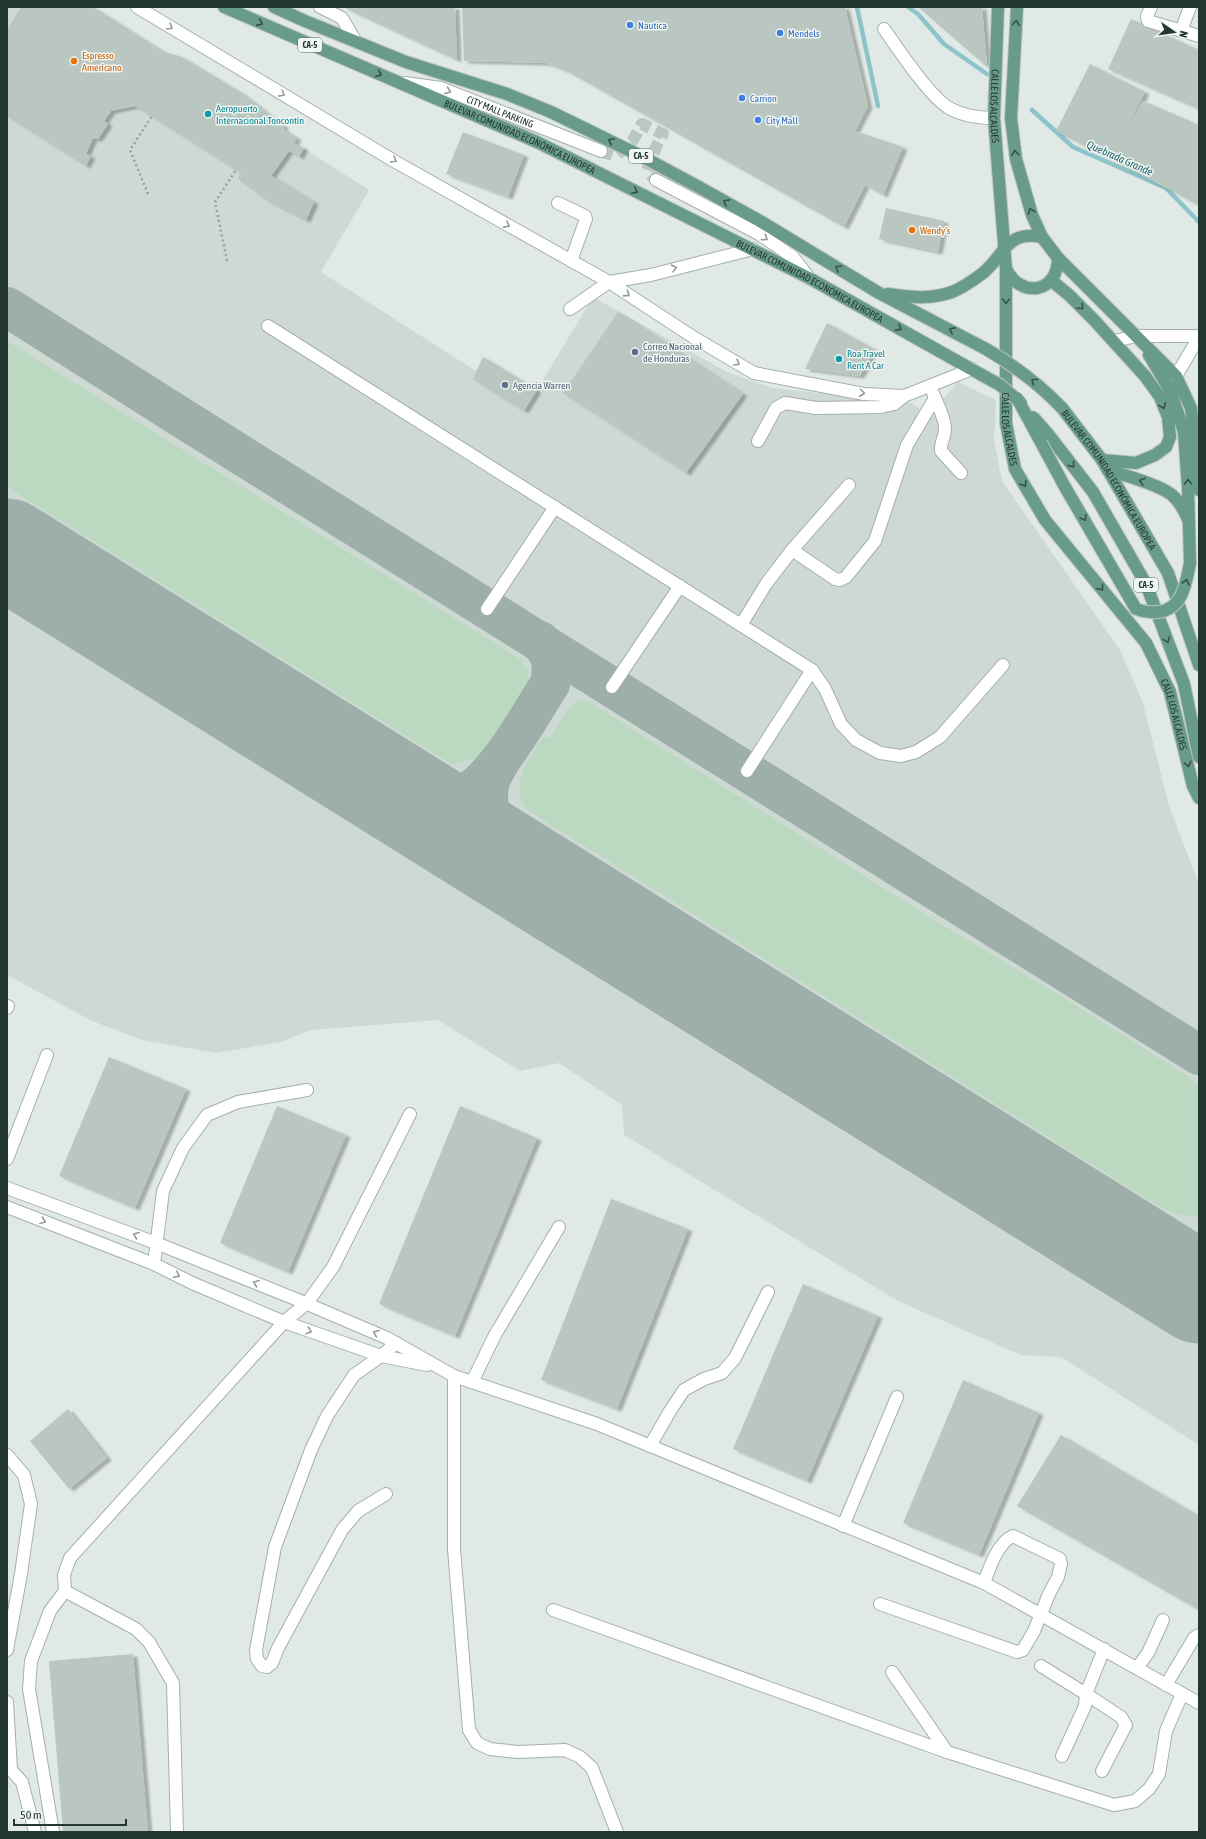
<svg xmlns="http://www.w3.org/2000/svg" width="1206" height="1839" viewBox="0 0 1206 1839" font-family="'Asap Condensed',sans-serif">
<style>
.built{fill:#cfd9d4}
.green{fill:#bbd9c1}
.lines{fill:none;stroke-linecap:round;stroke-linejoin:round}
.stream{stroke:#8dc4ca;stroke-width:4.5}
.taxiway{stroke:#9eaea8;stroke-width:40}
.runway{stroke:#9eaea8;stroke-width:101}
.building{fill:#b9c7c0;filter:url(#shadow)}
.minor-tunnel{stroke:#bac6c1;stroke-width:12;stroke-dasharray:12 6;stroke-linecap:butt}
.minor-casing{stroke:#a4b0ab;stroke-width:14}
.major-casing{stroke:#bdc3c1;stroke-width:14}
.path{stroke:#84aa9b;stroke-width:2.5;stroke-dasharray:2 3;stroke-linecap:butt}
.minor{stroke:#fff;stroke-width:12}
.major{stroke:#699b8b;stroke-width:12}
.major-bridge-casing{stroke:#bdc3c1;stroke-width:14;stroke-linecap:butt}
.major-bridge{stroke:#699b8b;stroke-width:12}
.oneway{stroke:#345148}
.oneway2{stroke:#919c98}
.shop-dot{fill:#3f7fe0;stroke:#f0f6f3;stroke-width:1.5}
.food-dot{fill:#e8710a;stroke:#f0f6f3;stroke-width:1.5}
.culture-dot{fill:#0f9aa8;stroke:#f0f6f3;stroke-width:1.5}
.service-dot{fill:#5c6f8a;stroke:#f0f6f3;stroke-width:1.5}
.labels{text-anchor:middle;dominant-baseline:central;stroke-width:3;stroke-linejoin:round;paint-order:stroke}
.shield{fill:#f0f6f3;stroke:#60716b;stroke-width:1}
.shield-label{font-size:9px;font-weight:bold;fill:#233831}
.shop-label{font-size:10px;fill:#366cbe;stroke:#f0f6f3;text-anchor:start}
.food-label{font-size:10px;fill:#c56008;stroke:#f0f6f3;text-anchor:start}
.street-label{font-size:10px;fill:#233831;stroke:#f0f6f3}
.culture-label{font-size:10px;fill:#0d838f;stroke:#f0f6f3;text-anchor:start}
.service-label{font-size:10px;fill:#4e5e75;stroke:#f0f6f3;text-anchor:start}
.water-label{font-size:11px;font-style:italic;fill:#23666e;stroke:#f0f6f3}
</style>
<defs>
<filter id="shadow"><feDropShadow dx="4.5" dy="2.5" stdDeviation="1" flood-color="#0004"/></filter>
</defs>
<rect width="100%" height="100%" fill="#e0e9e5"/>
<path class="built" d="M7,7h9l3,2 2,-2h72l71,45 18,5 61,37 41,32 -1,3 14,9 -2,5 74,47 -48,82 155,99 7,-14 54,33 56,-93 136,76 44,15 139,15 16,13 30,-34 38,18 -2,40 8,41 118,169 23,53 26,103 30,78v561l-138,-88 -40,-2 -123,-54 -274,-166 -2,-30 -63,-42 -39,8 -82,-51 -127,10 -31,12 -64,11 -74,-13 -50,-19 -85,-46z"/>
<g class="green">
<path d="M7,341l512,317 9,13v13l-3,9 -38,57 -14,10 -16,2 -3,4 -447,-279z"/>
<path d="M583,700l8,3 327,207 149,90 117,74 15,12v131c-15,0 -26,-4 -39,-10l-634,-398c-17,-25 3,-49 16,-71l9,-1c7,-11 17,-34 32,-37z"/>
</g>
<g class="lines">
<g class="stream">
<path d="M857,7l21,99"/>
<path d="M908,7l10,7 26,30 43,30"/>
<path d="M1032,110l41,37 93,41 33,34"/>
</g>
<g class="taxiway">
<path d="M7,307l172,109 1020,639"/>
<path d="M500,761c-3,7 -8,13 -10,20 -8,32 9,61 27,86"/>
<path d="M403,796c17,3 34,8 51,3 39,-12 74,-82 96,-115 4,-21 2,-27 -10,-43"/>
<path d="M1152,1264h24l23,-5"/>
</g>
<path class="runway" d="M7,549l1192,744"/>
</g>
<g class="building">
<path d="M21,7h72l71,45 18,5 61,37 41,32 -1,3 14,9 -3,5 10,5 -5,9 -10,-6 -18,25 43,26 -8,18 -38,-19 -30,-22 3,-6 -106,-67 -24,5 -7,10 4,3 -10,15 -5,-1 -7,16 5,2 -5,10 -79,-50v-86z"/>
<path d="M343,7h112l2,53z"/>
<path d="M462,7h383l23,99 -13,25 48,16 -20,48 -18,-10 -21,42 -277,-156 -21,-8 -82,-2z"/>
<path d="M918,7h64l5,60z"/>
<path d="M1131,19l68,31v59l-91,-40z"/>
<path d="M1090,64l55,28 -28,55 26,-46 56,24v75l-2,4 -141,-73z"/>
<path d="M463,132l61,23 -16,42 -62,-23z"/>
<path d="M886,208l58,13 -6,31 -59,-13z"/>
<path d="M618,312l125,82 -57,79 -123,-80z"/>
<path d="M827,323l47,26 -14,27 -55,-7z"/>
<path d="M483,357l54,33 -13,21 -51,-32z"/>
<path d="M109,1057l77,32 -51,119 -76,-32z"/>
<path d="M277,1106l69,29 -58,137 -68,-29z"/>
<path d="M460,1106l77,32 -82,198 -76,-32z"/>
<path d="M611,1199l77,30 -71,180 -76,-29z"/>
<path d="M803,1284l75,32 -71,165 -74,-32z"/>
<path d="M963,1380l76,33 -60,142 -76,-32z"/>
<path d="M68,1409l39,49 -38,31 -39,-48z"/>
<path d="M1061,1435l138,81v94l-182,-104z"/>
<path d="M133,1654l15,178h-85l-14,-171z"/>
</g>
<g class="lines">
<path class="minor-tunnel" d="M601,151l14,5 18,-16 9,-16 21,10 -7,13 -9,24 9,9"/>
<g class="minor-casing">
<g id="minor">
<path d="M137,7l257,154 215,121 84,55 61,36 110,21 40,2 68,-27"/>
<path d="M320,7l22,11 14,24"/>
<path d="M1151,7l-4,9 1,5 51,15"/>
<path d="M884,29c15,21 45,67 65,79 14,8 29,10 45,10"/>
<path d="M1181,31l9,-24"/>
<path id="s1" d="M405,83l36,5 160,63"/>
<path d="M656,180l103,54 34,23 16,21"/>
<path d="M558,203l27,13 1,3 -15,42"/>
<path d="M570,309l39,-27 42,-7 102,-26"/>
<path d="M268,326l544,344 13,19 16,35 15,16 24,13 21,3 15,-4 24,-15 63,-72"/>
<path d="M1114,341l23,-5h62"/>
<path d="M1176,376l23,-39"/>
<path d="M933,393c4,11 12,24 12,36 0,8 -5,14 -4,22l20,22"/>
<path d="M758,441l18,-33 9,-5 31,5 65,-1 13,-3 10,-8"/>
<path d="M792,550l43,29 5,1 6,-3 29,-36 32,-96 28,-47"/>
<path d="M487,609l68,-102"/>
<path d="M741,625l25,-41 26,-34 57,-65"/>
<path d="M612,687l68,-101"/>
<path d="M747,771l65,-101"/>
<path d="M7,1008l1,-2"/>
<path d="M7,1159l40,-104"/>
<path d="M7,1188l149,55 142,57 89,38 67,38 143,48 387,159 215,120"/>
<path d="M7,1207l147,57 38,19 92,39 97,34 46,9"/>
<path d="M154,1264l9,-73 20,-43 24,-33 31,-13 69,-12"/>
<path d="M454,1376v173l15,181 8,13 13,6 28,3 47,-2 15,7 12,11 25,64"/>
<path d="M472,1382l23,-47 64,-108"/>
<path d="M650,1446l20,-35 14,-21 20,-11 18,-6 13,-15 33,-66"/>
<path d="M7,1455l17,20 7,29 -10,70 -14,76"/>
<path d="M386,1494l-28,17 -16,19 -64,118 -6,15 -5,4 -5,-1 -5,-7 -1,-9 19,-103 36,-97 16,-34 27,-41 27,-19 15,-13"/>
<path d="M843,1526l54,-129"/>
<path d="M65,1591l71,38 13,13 24,41 4,149"/>
<path d="M880,1604l137,48 6,-2 11,-19 15,-37 9,-17 3,-13 -1,-5 -47,-23c-15,6 -24,33 -29,47"/>
<path d="M553,1610l394,142 167,53 21,-4 14,-12 10,-15 7,-43 16,-37"/>
<path d="M1041,1666l45,28 -1,12 -23,50"/>
<path d="M1137,1668l11,-15 15,-33"/>
<path d="M892,1672l55,80"/>
<path d="M1166,1685l28,-47 5,-3"/>
<path d="M7,1702l4,68"/>
<path d="M11,1770l11,12 13,50"/>
<path d="M1102,1771l24,-46 -5,-8 -35,-23 18,-45"/>
<path d="M53,1832l-24,-143 2,-28 19,-50 15,-20 -1,-16 6,-17 214,-236 23,-19 26,-36 77,-153"/>
</g>
</g>
<g class="major-casing">
<g id="major">
<path id="s2" d="M224,7l313,135 272,136 171,96"/>
<path d="M274,7l31,14 101,41 101,32 44,18 92,45 54,29 63,35 119,72 107,56"/>
<path id="s3" d="M998,7l-4,111 12,151v154l9,46 30,51 101,123 24,49 23,94 6,12"/>
<path d="M1017,7l-6,111 5,41 16,56 10,22 16,21 118,118 15,32 8,82"/>
<path d="M1006,269c15,30 52,24 52,-11"/>
<path d="M1052,281l17,14 25,25 51,56 15,21 8,20 2,20 -4,10 -11,8 -19,8 -34,-3"/>
<path d="M888,294c23,3 41,6 64,-2 10,-4 23,-13 31,-19 22,-18 23,-43 59,-36"/>
<path d="M1149,355l22,37 13,40 4,56 2,75"/>
<path id="s4" d="M1062,408l40,52 66,113 31,92"/>
<path d="M1048,434l45,58 53,92 38,100 15,73"/>
<path d="M1108,470c18,6 50,14 64,25 8,7 12,15 16,24"/>
</g>
</g>
<g class="path">
<path d="M148,194l-18,-44 22,-34"/>
<path d="M227,261l-12,-59 21,-32"/>
</g>
<use href="#minor" class="minor"/>
<use href="#major" class="major"/>
<g class="major-bridge-casing">
<g id="major-bridge">
<path d="M986,349c29,17 53,35 76,59"/>
<path d="M980,374l20,11 21,18"/>
<path d="M1017,398l48,89 71,122c8,3 13,4 22,3 25,-3 28,-29 32,-49"/>
<path d="M1033,417l15,17"/>
</g>
</g>
<use href="#major-bridge" class="major-bridge"/>
</g>
<defs><path id="oneway-chevron" d="M-2-3.5L2.5 0L-2 3.5" fill="none" stroke-width="1.6" stroke-linecap="round" stroke-linejoin="round"/></defs>
<g class="oneway">
<use href="#oneway-chevron" transform="translate(260 23) rotate(24)"/>
<use href="#oneway-chevron" transform="translate(1016 23) rotate(-87)"/>
<use href="#oneway-chevron" transform="translate(379 74) rotate(23)"/>
<use href="#oneway-chevron" transform="translate(611 141) rotate(-154)"/>
<use href="#oneway-chevron" transform="translate(1015 153) rotate(-97)"/>
<use href="#oneway-chevron" transform="translate(635 191) rotate(26)"/>
<use href="#oneway-chevron" transform="translate(726 202) rotate(-151)"/>
<use href="#oneway-chevron" transform="translate(1031 211) rotate(-110)"/>
<use href="#oneway-chevron" transform="translate(838 268) rotate(-149)"/>
<use href="#oneway-chevron" transform="translate(1006 301) rotate(90)"/>
<use href="#oneway-chevron" transform="translate(1081 307) rotate(45)"/>
<use href="#oneway-chevron" transform="translate(899 328) rotate(29)"/>
<use href="#oneway-chevron" transform="translate(952 330) rotate(-153)"/>
<use href="#oneway-chevron" transform="translate(1034 381) rotate(-142)"/>
<use href="#oneway-chevron" transform="translate(1163 406) rotate(68)"/>
<use href="#oneway-chevron" transform="translate(1072 465) rotate(52)"/>
<use href="#oneway-chevron" transform="translate(1142 481) rotate(-161)"/>
<use href="#oneway-chevron" transform="translate(1188 482) rotate(-93)"/>
<use href="#oneway-chevron" transform="translate(1024 484) rotate(59)"/>
<use href="#oneway-chevron" transform="translate(1084 518) rotate(59)"/>
<use href="#oneway-chevron" transform="translate(1186 582) rotate(-76)"/>
<use href="#oneway-chevron" transform="translate(1101 588) rotate(51)"/>
<use href="#oneway-chevron" transform="translate(1167 640) rotate(69)"/>
<use href="#oneway-chevron" transform="translate(1188 764) rotate(76)"/>
</g>
<g class="oneway2">
<use href="#oneway-chevron" transform="translate(170 27) rotate(31)"/>
<use href="#oneway-chevron" transform="translate(448 91) rotate(21)"/>
<use href="#oneway-chevron" transform="translate(282 94) rotate(31)"/>
<use href="#oneway-chevron" transform="translate(394 160) rotate(30)"/>
<use href="#oneway-chevron" transform="translate(507 225) rotate(29)"/>
<use href="#oneway-chevron" transform="translate(765 238) rotate(34)"/>
<use href="#oneway-chevron" transform="translate(674 268) rotate(-14)"/>
<use href="#oneway-chevron" transform="translate(627 294) rotate(33)"/>
<use href="#oneway-chevron" transform="translate(737 363) rotate(30)"/>
<use href="#oneway-chevron" transform="translate(862 393) rotate(7)"/>
<use href="#oneway-chevron" transform="translate(43 1221) rotate(21)"/>
<use href="#oneway-chevron" transform="translate(136 1235) rotate(-159)"/>
<use href="#oneway-chevron" transform="translate(177 1275) rotate(26)"/>
<use href="#oneway-chevron" transform="translate(256 1283) rotate(-158)"/>
<use href="#oneway-chevron" transform="translate(309 1331) rotate(19)"/>
<use href="#oneway-chevron" transform="translate(376 1333) rotate(-157)"/>
</g>
<g class="shop-dot">
<circle cx="630" cy="25" r="4"/>
<circle cx="780" cy="33" r="4"/>
<circle cx="742" cy="98" r="4"/>
<circle cx="758" cy="120" r="4"/>
</g>
<g class="food-dot">
<circle cx="74" cy="61" r="4"/>
<circle cx="912" cy="230" r="4"/>
</g>
<g class="culture-dot">
<circle cx="208" cy="114" r="4"/>
<circle cx="839" cy="359" r="4"/>
</g>
<g class="service-dot">
<circle cx="635" cy="352" r="4"/>
<circle cx="505" cy="385" r="4"/>
</g>
<g class="labels">
<g class="shield">
<rect x="298" y="38" width="24" height="14" rx="3"/>
<rect x="629" y="149" width="24" height="14" rx="3"/>
<rect x="1134" y="578" width="24" height="14" rx="3"/>
</g>
<g class="shield-label">
<text x="310" y="45">CA-5</text>
<text x="641" y="156">CA-5</text>
<text x="1146" y="585">CA-5</text>
</g>
<g class="shop-label">
<text x="638" y="25">Nautica</text>
<text x="788" y="33">Mendels</text>
<text x="750" y="98">Carrion</text>
<text x="766" y="120">City Mall</text>
</g>
<g class="food-label">
<text x="82" y="55">Espresso<tspan x="82" dy="12">Americano</tspan></text>
<text x="920" y="230">Wendy's</text>
</g>
<g class="street-label">
<text stroke="none"><textPath href="#s3" startOffset="99">CALLE LOS ALCALDES</textPath></text>
<text stroke="none"><textPath href="#s1" startOffset="100">CITY MALL PARKING</textPath></text>
<text stroke="none"><textPath href="#s2" startOffset="323">BULEVAR COMUNIDAD ECONÓMICA EUROPEA</textPath></text>
<text stroke="none"><textPath href="#s2" startOffset="647">BULEVAR COMUNIDAD ECONÓMICA EUROPEA</textPath></text>
<text stroke="none"><textPath href="#s3" startOffset="423">CALLE LOS ALCALDES</textPath></text>
<text stroke="none"><textPath href="#s4" startOffset="86">BULEVAR COMUNIDAD ECONÓMICA EUROPEA</textPath></text>
<text stroke="none"><textPath href="#s3" startOffset="759">CALLE LOS ALCALDES</textPath></text>
</g>
<g class="culture-label">
<text x="216" y="108">Aeropuerto<tspan x="216" dy="12">Internacional Toncontín</tspan></text>
<text x="847" y="353">Roa Travel<tspan x="847" dy="12">Rent A Car</tspan></text>
</g>
<g class="service-label">
<text x="643" y="346">Correo Nacional<tspan x="643" dy="12">de Honduras</tspan></text>
<text x="513" y="385">Agencia Warren</text>
</g>
<g class="water-label">
<text transform="translate(1120 158) rotate(24)">Quebrada Grande</text>
</g>
</g>
<rect width="1206" height="1839" fill="none" stroke="#233831" stroke-width="16"/>
<g transform="translate(1174 32) rotate(103)" stroke="#f0f6f3" stroke-width="3" paint-order="stroke">
<path d="M0-3L7 15L0 10L-7 15Z" fill="#233831"/>
<text y="-6" font-size="11" font-weight="bold" text-anchor="middle" fill="#233831">N</text>
</g>
<path d="M14 1819v6h112v-6" fill="none" stroke="#233831" stroke-width="2"/>
<text x="20" y="1819" font-size="12" fill="#233831" stroke="#f0f6f3" stroke-width="3" paint-order="stroke">50 m</text>
</svg>
